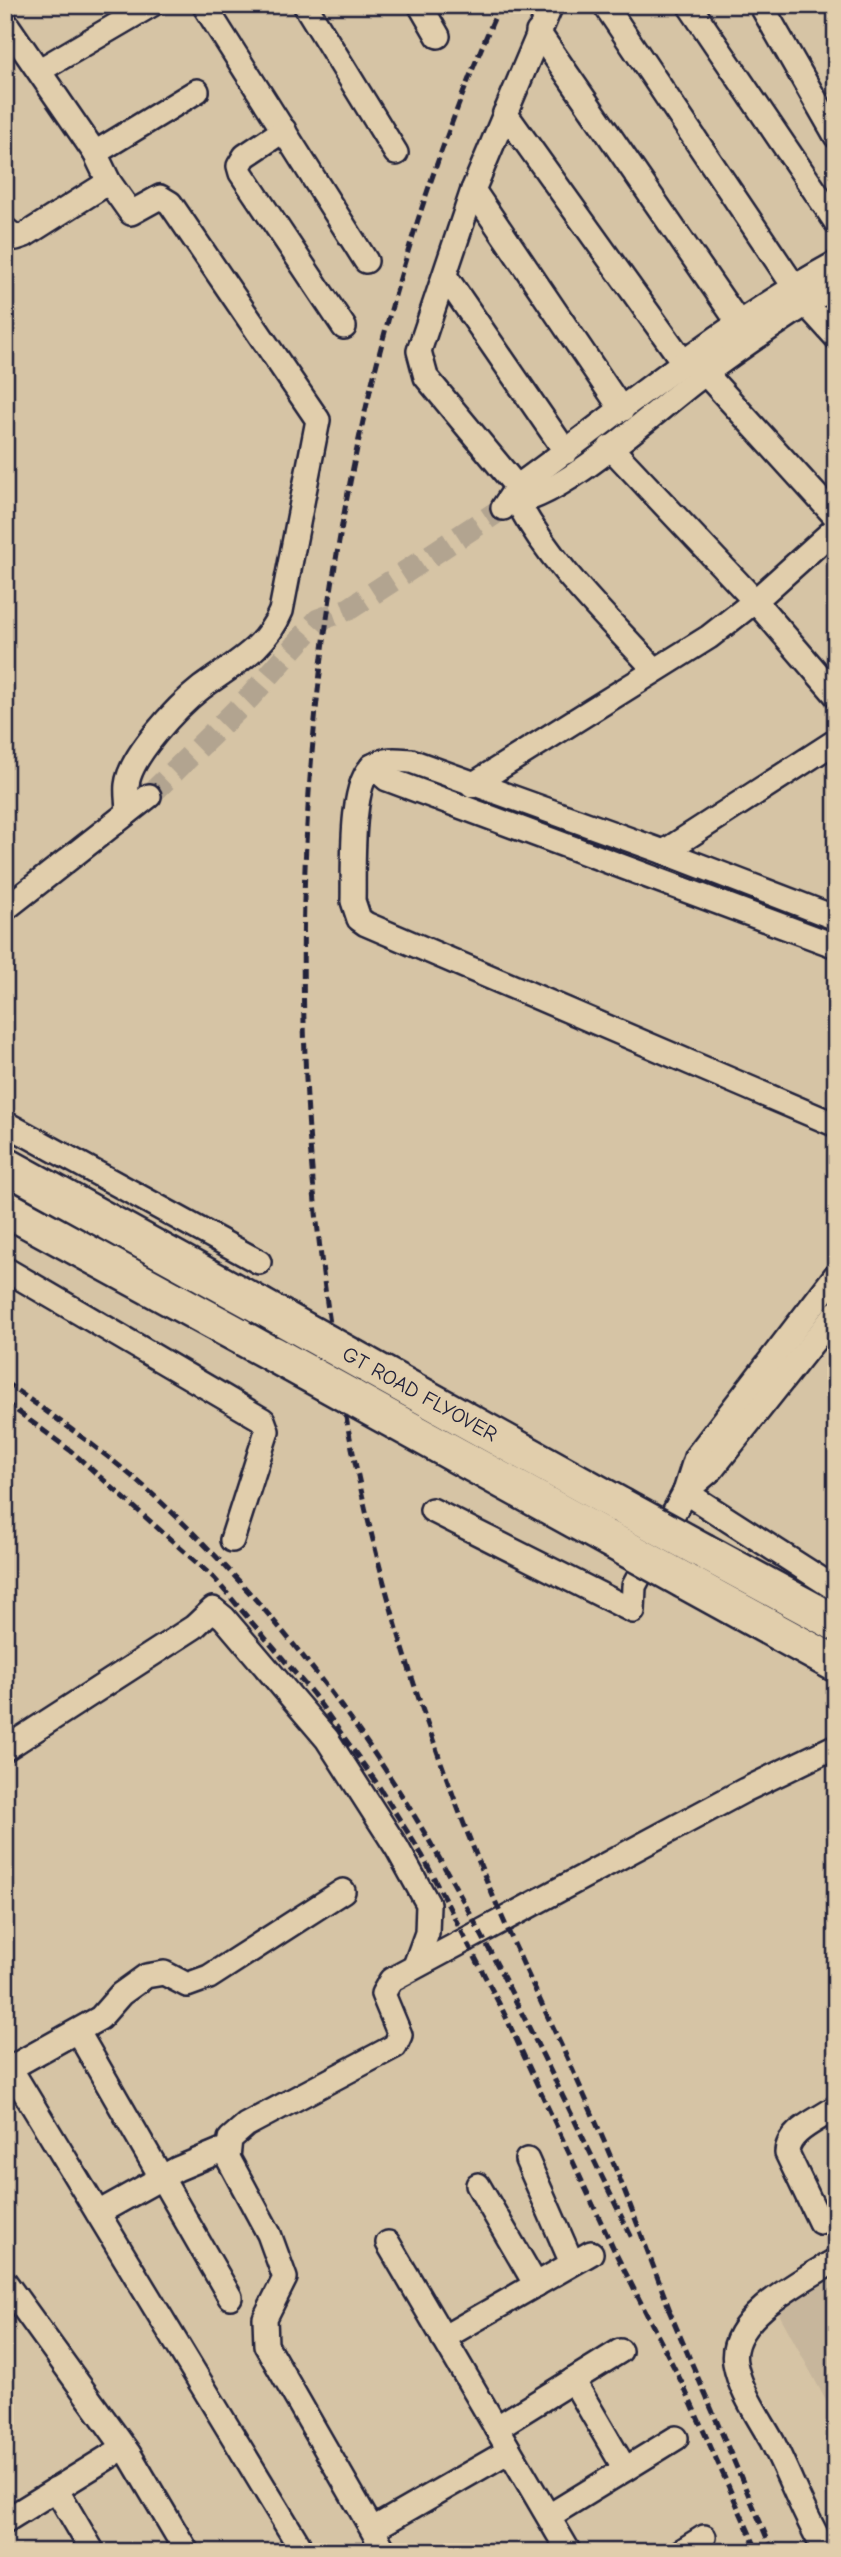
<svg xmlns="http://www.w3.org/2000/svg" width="841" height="2557" viewBox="0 0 841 2557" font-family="'Comic Neue',sans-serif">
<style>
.built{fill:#c7b69c}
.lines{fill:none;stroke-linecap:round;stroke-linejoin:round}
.minor-tunnel{stroke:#b2a490;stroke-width:23;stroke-dasharray:23 11;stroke-linecap:butt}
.minor-casing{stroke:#22223b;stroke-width:28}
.highway-casing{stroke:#22223b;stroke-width:40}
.minor{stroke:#e1ceac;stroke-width:23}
.highway{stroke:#e1ceac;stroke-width:35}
.rail{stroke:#22223b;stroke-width:5;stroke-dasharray:10 5;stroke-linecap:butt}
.highway-bridge-casing{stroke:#22223b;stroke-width:40;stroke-linecap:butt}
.highway-bridge{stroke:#e1ceac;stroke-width:35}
.labels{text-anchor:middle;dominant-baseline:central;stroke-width:5;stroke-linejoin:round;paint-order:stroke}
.street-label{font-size:21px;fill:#22223b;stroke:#e1ceac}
</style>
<rect width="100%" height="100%" fill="#d6c4a5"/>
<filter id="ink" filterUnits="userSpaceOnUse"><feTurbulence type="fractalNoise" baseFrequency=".0143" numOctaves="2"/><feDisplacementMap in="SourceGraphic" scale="14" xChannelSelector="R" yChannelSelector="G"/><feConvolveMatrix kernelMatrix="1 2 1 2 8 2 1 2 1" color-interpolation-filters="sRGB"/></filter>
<g filter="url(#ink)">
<path class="built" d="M836,2270v149l-60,-111z"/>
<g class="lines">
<path class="minor-tunnel" d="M149,796l101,-99 68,-77 31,-11 154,-101"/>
<g class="minor-casing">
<g id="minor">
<path d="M204,5l162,256"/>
<path d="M305,5l91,148"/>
<path d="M420,5l18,31"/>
<path d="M605,5l201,299 30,33"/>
<path d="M689,5l147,217"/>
<path d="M761,5l75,131"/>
<path d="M5,22l90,131 14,29 -84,53 -9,3 -11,-9"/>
<path d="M538,32l200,290"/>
<path d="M40,70l111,-65"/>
<path d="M505,113l179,250"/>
<path d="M284,130l-39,26 -6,10 2,7 103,154"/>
<path d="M95,153l102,-62"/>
<path d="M109,182l22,31 29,-16 10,6 148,217 -37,191c-16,39 -48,53 -80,77 -23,18 -71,68 -74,97 -1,9 1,19 1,27"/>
<path d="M473,190l149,220"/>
<path d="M445,276l121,176"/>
<path d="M705,373l131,144"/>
<path d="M610,447l145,154 81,94"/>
<path d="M517,487l-91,-110 -7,-26 54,-161 78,-185"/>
<path d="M509,503c49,-1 148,-94 190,-125 45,-33 90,-64 137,-93"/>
<path d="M518,503c35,64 89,114 137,167"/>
<path d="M503,508l14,-21c105,-76 205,-162 319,-224"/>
<path d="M372,766l15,13 449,167"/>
<path d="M472,785l237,-148 46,-36 81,-73"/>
<path d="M664,852l172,-111"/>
<path d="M5,909l144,-113"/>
<path d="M836,918l-172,-66 -253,-91c-13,-1 -27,-3 -38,5 -24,17 -19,106 -20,135l6,18 7,5 470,201"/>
<path d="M5,1123l254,139"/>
<path d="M5,1269l258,151 4,11 -35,109"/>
<path d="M685,1492l11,-35 140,-182"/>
<path d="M685,1492l27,-23 124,-156"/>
<path d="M432,1510l201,101 1,-25 51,-94 151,97"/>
<path d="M5,1749l189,-122 19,-18 11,9 103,121 70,109 31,56 -1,29 -12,33"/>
<path d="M78,2032l152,265"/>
<path d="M10,2068l293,484"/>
<path d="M5,2071l95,-53 21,-24 25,-18 18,-3 23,12 22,-8 134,-86"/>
<path d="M527,2160l45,103"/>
<path d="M478,2185l58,100"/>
<path d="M98,2213l79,-44 50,-21"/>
<path d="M820,2222l-33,-69c0,-22 32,-33 49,-46"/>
<path d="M388,2243l181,309"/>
<path d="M5,2282l124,172 58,98"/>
<path d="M443,2338l148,-85"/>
<path d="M573,2380l52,89"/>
<path d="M496,2428l124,-77"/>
<path d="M56,2489l37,63"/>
<path d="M549,2516l127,-78"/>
<path d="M5,2521l118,-73"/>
<path d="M373,2529l136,-78"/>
<path d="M385,2552l-119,-207 -1,-27 20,-40 -16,-44 -41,-76 2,-19 16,-14 149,-79 5,-11 -17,-41 8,-14 354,-190 91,-44"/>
<path d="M680,2552l24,-15"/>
<path d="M826,2552c-22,-36 -35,-74 -54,-111 -14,-25 -32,-50 -37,-78 -8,-45 70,-84 101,-103"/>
</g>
</g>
<g class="highway-casing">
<g id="highway">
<path d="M5,1165l254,140"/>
<path d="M5,1208l268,146"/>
<path d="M365,1364l256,142"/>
<path d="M351,1397l258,142"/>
<path d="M705,1552l131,71"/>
<path d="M685,1581l151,83"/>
</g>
</g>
<use href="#minor" class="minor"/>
<use href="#highway" class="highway"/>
<g class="rail">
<path d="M500,5c-233,524 -260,1167 -76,1709 25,72 52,145 83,214 29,66 62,131 90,197 28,63 51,128 75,191"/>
<path d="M5,1382c53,38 108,75 155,119 107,100 201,221 274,348 73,126 134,260 199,391"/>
<path d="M5,1402l66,49 143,127 99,116 63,88 46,73 82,158 110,237 68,133 76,169"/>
<path d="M668,2308l105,244"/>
</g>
<g class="highway-bridge-casing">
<g id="highway-bridge">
<path d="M259,1305l106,59"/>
<path d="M273,1354l78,43"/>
<path d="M621,1506l84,46"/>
<path d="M609,1539l76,42"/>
</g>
</g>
<use href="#highway-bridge" class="highway-bridge"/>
</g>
</g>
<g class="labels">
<g class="street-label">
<text transform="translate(420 1394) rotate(29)">GT ROAD FLYOVER</text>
</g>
</g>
<rect width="841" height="2557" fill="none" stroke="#e1ceac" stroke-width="28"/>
<rect x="14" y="14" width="813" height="2529" fill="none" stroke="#22223b" stroke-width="2.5" filter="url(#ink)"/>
</svg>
